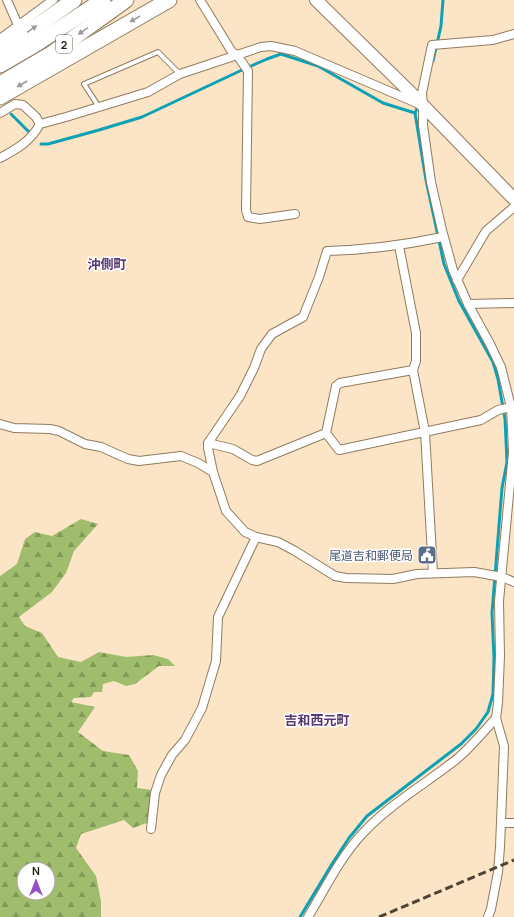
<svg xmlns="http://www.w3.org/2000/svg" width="514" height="917" viewBox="0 0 514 917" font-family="Manrope,'Noto Sans JP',sans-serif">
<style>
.forest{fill:url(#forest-firs);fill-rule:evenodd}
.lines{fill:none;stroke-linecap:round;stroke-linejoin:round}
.stream{stroke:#0ca1b4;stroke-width:3}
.lane-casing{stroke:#8f7b5f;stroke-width:6}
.street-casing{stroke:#8f7b5f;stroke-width:10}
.secondary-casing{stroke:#8f7b5f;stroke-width:14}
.highway-casing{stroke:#8f7b5f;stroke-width:17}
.lane{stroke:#fff;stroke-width:4}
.street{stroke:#fff;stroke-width:8}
.secondary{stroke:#fff;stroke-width:12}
.highway{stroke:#fff;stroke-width:15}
.rail{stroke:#4f4435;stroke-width:3;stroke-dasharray:8 4;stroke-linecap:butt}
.oneway{fill:#9d9994}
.labels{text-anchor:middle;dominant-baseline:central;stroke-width:3;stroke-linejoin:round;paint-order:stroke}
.shield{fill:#fff;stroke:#666159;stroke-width:1}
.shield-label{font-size:11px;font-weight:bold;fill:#251d12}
.service-label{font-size:12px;fill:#4e5e75;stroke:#fff;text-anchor:end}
.neighbourhood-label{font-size:13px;font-weight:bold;fill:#583872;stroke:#fff}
</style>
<defs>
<pattern id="forest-firs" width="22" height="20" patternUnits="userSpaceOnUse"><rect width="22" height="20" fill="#9fbd6d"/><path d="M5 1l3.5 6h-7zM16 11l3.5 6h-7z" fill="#819958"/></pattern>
</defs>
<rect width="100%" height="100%" fill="#fce5c6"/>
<path class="forest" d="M81,519l17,5 -24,27 -8,22 -14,19 -33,25 6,9 17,7 16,24 23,5 18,-10 27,5 27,-2 15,4 7,7h-16l-24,18 -9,2 -12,-5 -11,3 -1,8h-8l-3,5 -17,1 -3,4 24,5 -17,25 25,19 26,4 9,16 -1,17 15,2 -2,8 2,23 -19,7 -9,-8 -43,14 -5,14 20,28 5,25v16h-101v-341l17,-12 8,-25 10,-7 17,4zM24,869h24v24h-24z"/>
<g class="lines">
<g class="stream">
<path d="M433,61l8,-35 2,-26"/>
<path d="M251,66l16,-7 14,-5 37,12 65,37 32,10"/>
<path d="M11,114l18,18"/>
<path d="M41,144h7l51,-14 43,-13 100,-47"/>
<path d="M300,917l32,-53 17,-26 18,-22 94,-72 15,-15 12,-17 5,-18 1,-36 -2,-45 10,-125 5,-26 -2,-43 -7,-40 -5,-17 -34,-61 -15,-37 -18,-84 -11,-67 4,-9"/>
</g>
<g class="lane-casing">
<path id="lane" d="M99,107l-15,-23 74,-32 22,22"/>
</g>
<g class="street-casing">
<g id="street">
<path d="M7,0l11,25"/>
<path d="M200,0l32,52 5,3 11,16 -2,139 2,7 12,2 35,-5"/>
<path d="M0,39l53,-39"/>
<path d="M0,113l15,-9 8,1 13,12 4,7"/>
<path d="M0,158c17,-9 31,-17 40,-34l26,-7 82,-25 32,-18 81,-27 10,-1 24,5 124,53"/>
<path d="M443,237c-39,8 -77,13 -116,14l-8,26 -16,40 -31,17 -11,15 -7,19 -14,28 -32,47v5l5,24 13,39 19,21 11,5 22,5 17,9 40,25 11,2 47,1 24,-5 57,-2 28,5 12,5"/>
<path d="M399,246l17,87v28l-3,9 12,62 8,141"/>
<path d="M457,280l29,-49 28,-24"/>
<path d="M468,304l46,-1"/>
<path d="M413,370l-73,13 -4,3 -10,47 13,17 142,-30 17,-10 13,-3"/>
<path d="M0,424l14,4 36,1 9,2 26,13 16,3 27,12 11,2 42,-5 17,7 15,9"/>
<path d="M208,443l25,6 19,11 5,1 69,-28"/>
<path d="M501,823h13"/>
<path d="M151,829l4,-36 6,-18 11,-20 13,-15 17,-32 14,-47 2,-44 38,-80"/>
<path d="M308,917c17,-28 33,-61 55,-84 28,-30 64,-50 95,-75 14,-12 26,-27 38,-40"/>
<path d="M488,917l3,-8 7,-37 2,-25 4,-101 -8,-28 2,-15 2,-47 -1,-55 14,-149 -2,-45 -10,-40 -11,-23 -22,-40 -15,-34 -11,-40 -11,-48 -8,-57v-19l-1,-13 10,-48 61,-5 21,-6"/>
</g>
</g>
<g class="secondary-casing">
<path id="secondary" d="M316,0l93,91 105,108"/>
</g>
<g class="highway-casing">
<g id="highway">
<path d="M0,52l74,-52"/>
<path d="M0,65l36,-21 67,-44"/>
<path d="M0,84l51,-30 75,-54"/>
<path d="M0,97l169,-97"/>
</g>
</g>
<use href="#lane" class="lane"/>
<use href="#street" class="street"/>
<use href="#secondary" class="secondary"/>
<use href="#highway" class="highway"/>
<path class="rail" d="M379,917l135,-57"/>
</g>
<defs><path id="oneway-solid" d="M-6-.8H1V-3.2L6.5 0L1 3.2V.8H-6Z"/></defs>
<g class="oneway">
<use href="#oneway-solid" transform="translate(135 19) rotate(151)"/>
<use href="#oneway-solid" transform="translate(32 29) rotate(-35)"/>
<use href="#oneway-solid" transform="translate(83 31) rotate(145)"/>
<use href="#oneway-solid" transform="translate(22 84) rotate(150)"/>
</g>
<defs>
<g id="civic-square" transform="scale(1)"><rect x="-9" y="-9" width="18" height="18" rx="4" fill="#5c6f8a" stroke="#fff"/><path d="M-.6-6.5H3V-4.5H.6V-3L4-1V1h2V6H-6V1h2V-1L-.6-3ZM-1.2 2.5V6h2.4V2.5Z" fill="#fff"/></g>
</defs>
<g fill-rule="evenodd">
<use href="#civic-square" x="427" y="555"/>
</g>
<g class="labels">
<rect class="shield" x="56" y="35" width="16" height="18" rx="3"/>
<g class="shield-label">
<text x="64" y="44">2</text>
</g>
<g class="service-label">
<text x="413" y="555">尾道吉和郵便局</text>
</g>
<g class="neighbourhood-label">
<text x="107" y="264">沖側町</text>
<text x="317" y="720">吉和西元町</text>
</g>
</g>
<g transform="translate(36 881)"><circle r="19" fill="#ffffff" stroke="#a8a5a0"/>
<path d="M0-3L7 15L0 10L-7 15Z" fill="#9350c5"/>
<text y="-6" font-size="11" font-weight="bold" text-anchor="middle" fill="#251d12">N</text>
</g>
</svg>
